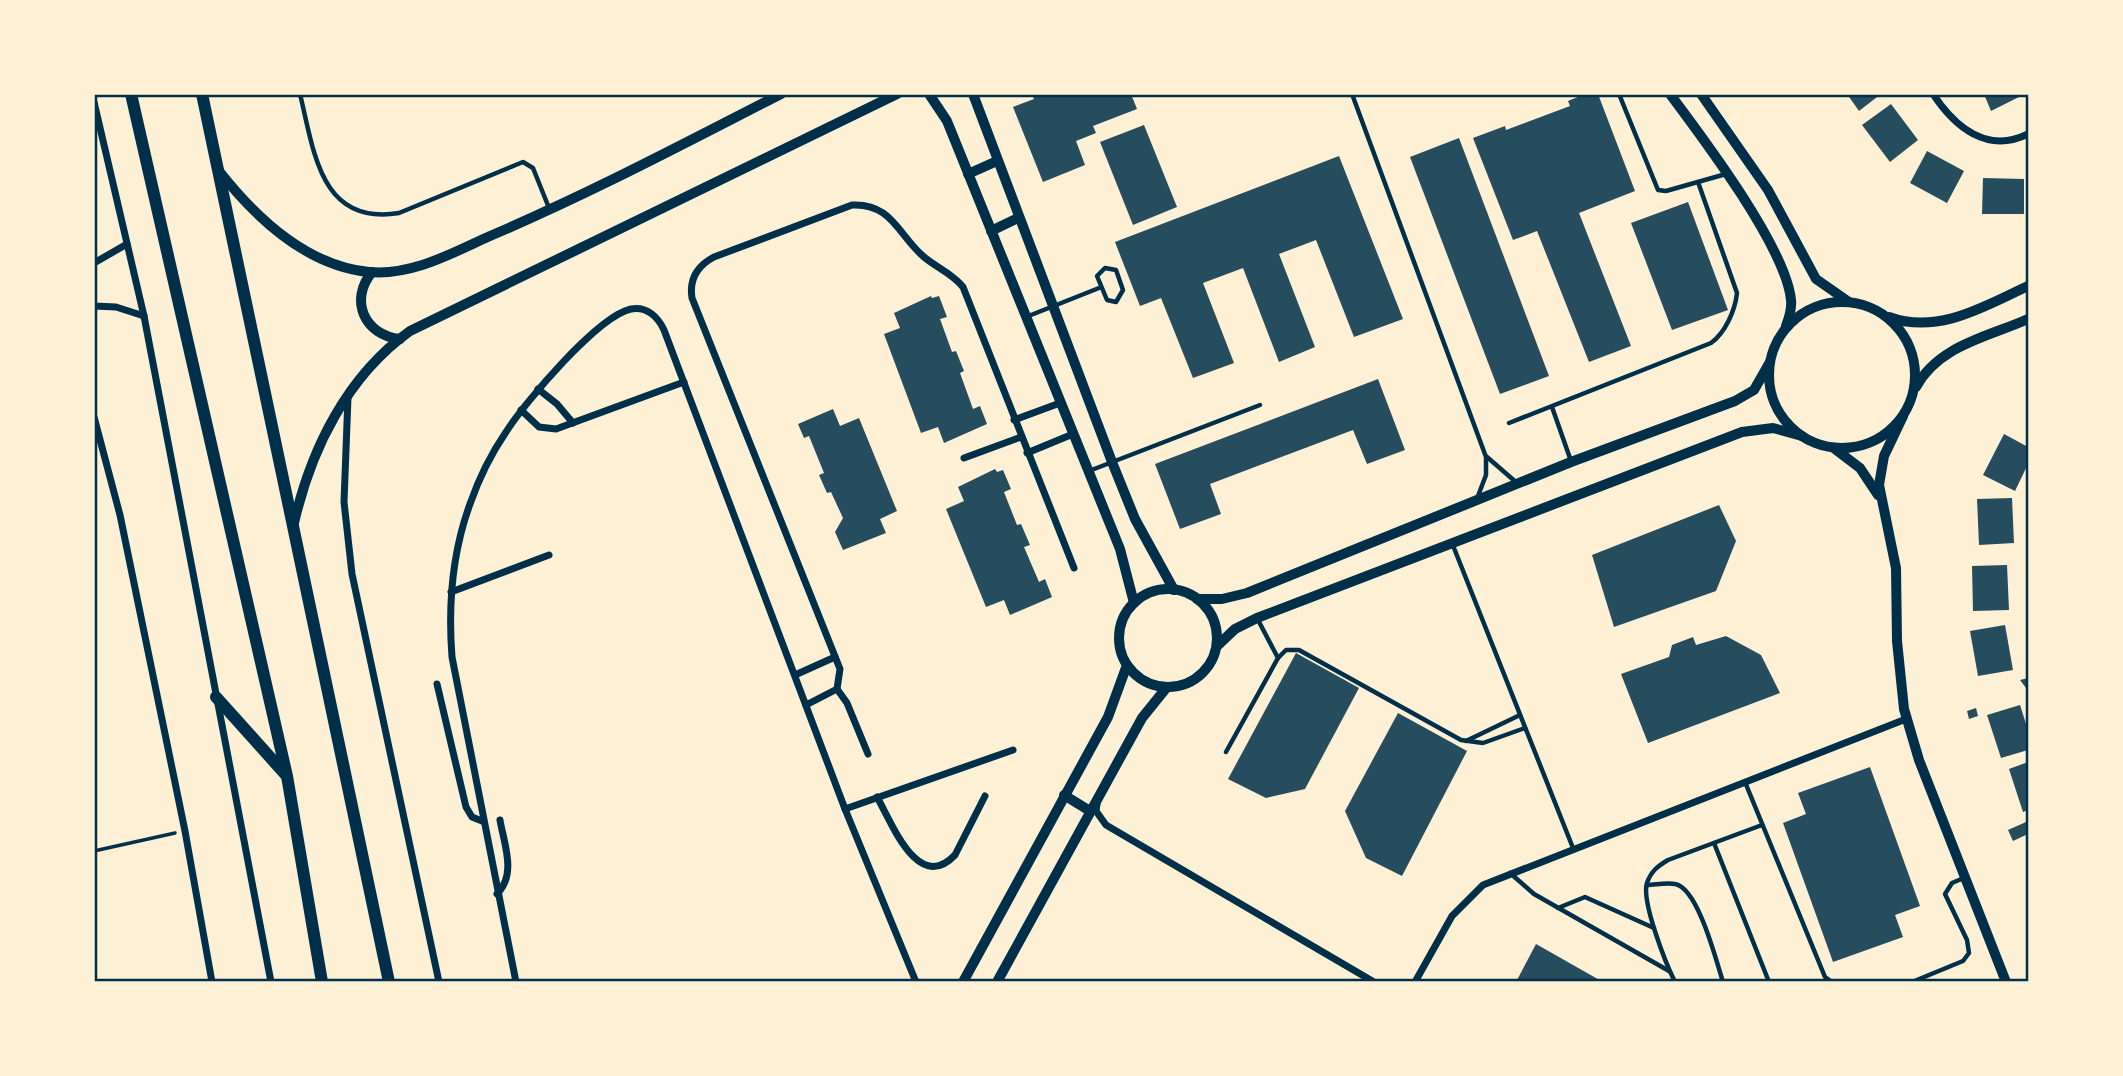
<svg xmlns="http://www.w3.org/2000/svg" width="2123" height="1076" viewBox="0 0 2123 1076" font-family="Commissioner,sans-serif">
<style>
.building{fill:#264d5e}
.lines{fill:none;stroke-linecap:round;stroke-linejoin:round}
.path{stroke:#003049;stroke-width:3.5}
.service{stroke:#003049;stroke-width:4.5}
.minor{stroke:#003049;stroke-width:7}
.tertiary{stroke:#003049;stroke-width:10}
.primary{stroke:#003049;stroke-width:12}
.neatline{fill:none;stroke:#003049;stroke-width:2.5}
</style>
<rect width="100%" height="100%" fill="#fdf0d5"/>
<g class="building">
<path d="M1032,94h99l6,15 -44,17 3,7 -20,8 9,24 -42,17 -30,-75 21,-8z"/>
<path d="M1585,94h13l37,97 -56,22 52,133 -42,16 -52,-131 -24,9 -40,-102 32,-12 1,4 64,-24 -2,-5z"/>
<path d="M1847,94h34l-22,17z"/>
<path d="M1984,94h41l-34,17z"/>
<path d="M1891,104l27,36 -28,22 -28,-37z"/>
<path d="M1144,125l33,82 -44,18 -33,-83z"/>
<path d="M1459,138l90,238 -49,18 -90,-237z"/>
<path d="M1927,151l37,20 -17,32 -37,-20z"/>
<path d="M1339,156l64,163 -49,18 -38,-97 -37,14 36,93 -36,15 -36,-94 -40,15 31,80 -41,15 -32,-80 -21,8 -25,-64z"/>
<path d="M1983,178l41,1v35h-42z"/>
<path d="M1688,202l40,108 -56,20 -41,-107z"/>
<path d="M931,296l1,2 7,-2 8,21 -7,2 12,33 4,-1 8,20 -4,2 13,36 7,-3 7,18 -43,19 -6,-16 -17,6 -37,-99 16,-6 -6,-15z"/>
<path d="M1378,379l27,71 -38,14 -14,-34 -143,54 11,30 -41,15 -25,-65z"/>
<path d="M833,409l7,17 19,-8 38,93 -17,8 6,14 -43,17 -8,-18 8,-14 -12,-26 -4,1 -8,-18 5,-2 -15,-37 -5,2 -6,-14z"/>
<path d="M2004,434l24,13v17l-13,27 -32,-16z"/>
<path d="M995,469l2,3 6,-2 8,19 -7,3 13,33 4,-1 9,21 -6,2 15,35 6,-3 7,18 -42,18 -6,-15 -18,7 -40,-98 18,-8 -6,-14z"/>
<path d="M2012,498l2,45 -35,2 -2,-46z"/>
<path d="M1719,505l17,36 -20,50 -102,36 -22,-72z"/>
<path d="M2007,565l2,45 -36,1 -1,-45z"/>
<path d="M2005,625l8,45 -35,6 -8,-45z"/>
<path d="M1726,636l35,19 19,38 -132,50 -27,-69 48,-17 3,-12 21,-8 3,8z"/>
<path d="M1296,653l63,35 -54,101 -39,9 -38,-19z"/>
<path d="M2028,678v9l-2,1 -6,-8z"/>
<path d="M2020,705l8,25v20l-27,8 -14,-43z"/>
<path d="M1976,708l2,8 -9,3 -2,-8z"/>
<path d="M1398,713l69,38 -65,125 -36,-18 -21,-47z"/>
<path d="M2028,762v48l-5,2 -14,-43z"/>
<path d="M1870,767l50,139 -25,9 8,22 -70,25 -50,-139 23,-9 -8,-21z"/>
<path d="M2026,822l2,12 -15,7 -5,-11z"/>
<path d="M1536,944l67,38h-87z"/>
</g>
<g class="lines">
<path class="path" d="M94,851l81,-18"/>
<g class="service">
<path d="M300,94c14,57 20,132 99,119l124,-51 10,6 16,40"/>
<path d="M1352,94l134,363v18l-8,21"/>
<path d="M1619,94l39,96 8,1 60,-17"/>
<path d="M1105,268l11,2 7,20 -7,12 -9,-2 -10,-24z"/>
<path d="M1026,317l73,-29"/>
<path d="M1552,407l19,54"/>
<path d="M1509,423l202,-80c14,-10 24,-32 26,-50l-39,-111"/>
<path d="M1487,457l30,26"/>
<path d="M1089,471l171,-66"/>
<path d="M1452,543l121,305"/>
<path d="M1257,618l21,40"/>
<path d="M1466,741l54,-26"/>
<path d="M1226,752l52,-94 8,-8h13l162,90 22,3 42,-15"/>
<path d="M1745,782l80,195 7,5"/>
<path d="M1714,843l55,139"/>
<path d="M1510,873l24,21 135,77"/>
<path d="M1647,885c8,0 19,-3 28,-1 23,4 41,76 48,98"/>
<path d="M1558,908l27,-11 69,31"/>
<path d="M1675,982c-9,-18 -34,-81 -28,-99 4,-12 11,-17 21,-23l94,-35"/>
<path d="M1912,982l51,-21 6,-8 -2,-13 -22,-46 7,-11 14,-6"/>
</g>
<g class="minor">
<path d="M1933,94c22,33 54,60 95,40"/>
<path d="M94,102l50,214 127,666"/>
<path d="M94,263l33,-19"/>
<path d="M94,306l22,1 28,9"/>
<path d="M538,389l19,15 16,19"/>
<path d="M348,397l-4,105 8,72 87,408"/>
<path d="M521,410l18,17 17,2 128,-47"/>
<path d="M94,417l26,98 65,316 27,151"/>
<path d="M1014,420l46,-17"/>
<path d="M1027,453l46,-19"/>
<path d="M964,458l57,-21"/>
<path d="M451,592l98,-37"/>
<path d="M795,675l40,-18"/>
<path d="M437,684l29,123 6,10 10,4"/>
<path d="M837,689l10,14 21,51"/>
<path d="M806,705l31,-16 3,-20 -148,-371c-3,-19 5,-32 22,-41l138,-52c40,-2 46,30 72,52 13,11 28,16 39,30l111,281"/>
<path d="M877,797c15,26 41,97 78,58l30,-59"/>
<path d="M1097,804l-1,7 10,14 268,157"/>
<path d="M845,809l168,-59"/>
<path d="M497,894c20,-20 7,-50 3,-74"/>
<path d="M516,982l-64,-325c-4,-52 0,-104 18,-153 9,-26 21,-50 36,-72 19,-30 92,-116 125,-123 16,-3 27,8 33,21l181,479 71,173"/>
<path d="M1415,982l37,-66 31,-31 423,-166"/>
</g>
<g class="tertiary">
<path d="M929,94l18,27 173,428 14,54"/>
<path d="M973,94l139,368 23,57 39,71"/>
<path d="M1670,94c33,44 116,154 121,206 1,9 -2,18 -5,26"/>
<path d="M1701,94l67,96 48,89 33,23"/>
<path d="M219,171c37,47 88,95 150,101 43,4 83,-19 121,-36 99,-42 195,-93 291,-142"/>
<path d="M968,174l29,-13"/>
<path d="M991,231l27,-13"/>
<path d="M372,272c-23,28 -8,63 28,67"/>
<circle cx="1842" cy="375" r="73"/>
<path d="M1889,317c49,18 96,-11 139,-31"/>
<path d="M1916,387c23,-42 72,-50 112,-68"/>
<path d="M1903,416l-19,40 -5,29 17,83 1,73 7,68 15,51 87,222"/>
<path d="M1835,449l25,19 18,27"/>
<path d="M294,523c17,-74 53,-147 116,-192l487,-237"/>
<circle cx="1168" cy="638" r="49"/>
<path d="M1197,599h25l25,-6 324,-131 164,-61 19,-11 16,-28"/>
<path d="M1217,646l18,-17 22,-11 485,-186 31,-4 29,8"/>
<path d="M1064,795l26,16"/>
<path d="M963,982l145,-265 19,-52"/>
<path d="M997,982l145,-264 25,-31"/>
</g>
<g class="primary">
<path d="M131,94l156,682 35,206"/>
<path d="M202,94l187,888"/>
<path d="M216,697l70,78"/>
</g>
</g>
<rect width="2123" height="1076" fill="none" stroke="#fdf0d5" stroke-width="192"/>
<rect x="96" y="96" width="1931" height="884" class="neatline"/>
</svg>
